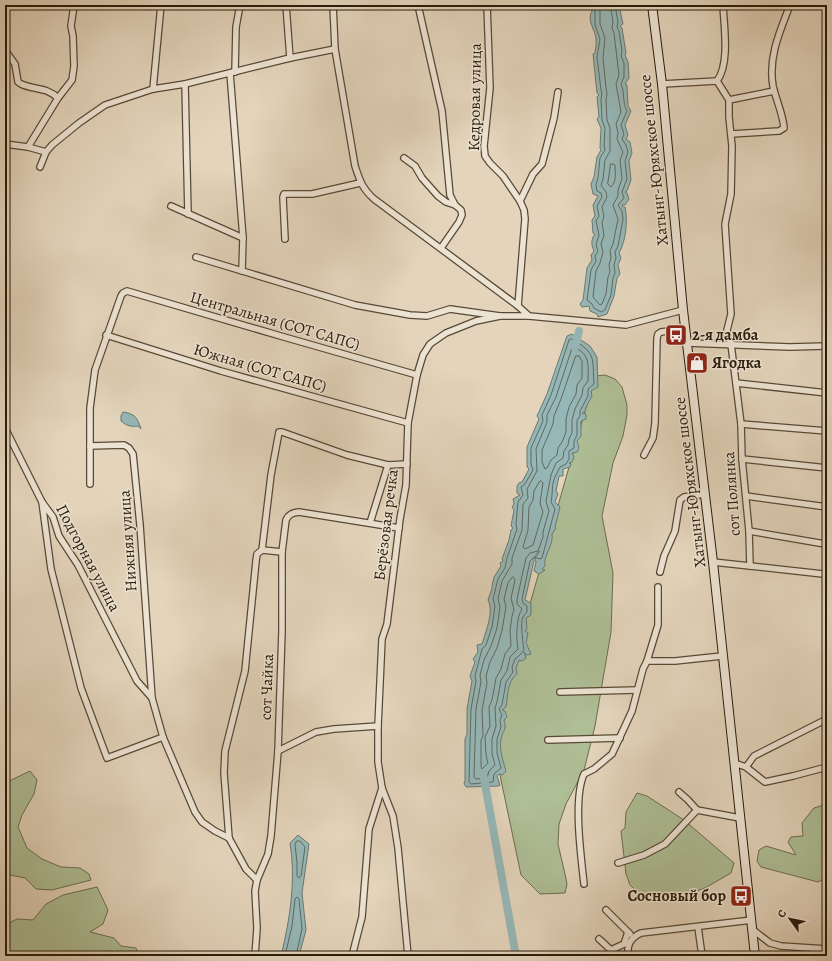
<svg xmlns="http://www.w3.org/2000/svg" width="832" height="961" viewBox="0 0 832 961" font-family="Alegreya,serif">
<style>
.green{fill:#aebe95;stroke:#6b6c50}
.water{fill:#96b7b7;stroke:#6a7972}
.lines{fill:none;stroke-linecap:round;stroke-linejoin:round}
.shore{stroke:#5f6960;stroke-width:1}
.river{stroke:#96b7b7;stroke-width:8}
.street-casing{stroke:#574936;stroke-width:8}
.secondary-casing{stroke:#281b0a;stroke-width:10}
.street{stroke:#ede3d3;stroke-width:5.5}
.secondary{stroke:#ede3d3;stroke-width:8}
.labels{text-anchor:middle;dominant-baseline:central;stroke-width:3;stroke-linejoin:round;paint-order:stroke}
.street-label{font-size:16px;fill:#281b0a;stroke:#ede3d3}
.poi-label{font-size:16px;font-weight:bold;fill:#281b0a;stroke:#ede3d3;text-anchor:start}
</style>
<rect width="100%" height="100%" fill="#e3d4bb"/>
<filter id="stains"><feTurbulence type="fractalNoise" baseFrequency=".005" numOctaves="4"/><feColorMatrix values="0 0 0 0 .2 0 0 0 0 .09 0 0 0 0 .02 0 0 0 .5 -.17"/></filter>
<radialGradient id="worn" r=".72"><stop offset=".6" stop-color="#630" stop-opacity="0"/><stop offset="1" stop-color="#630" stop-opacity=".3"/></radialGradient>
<g class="green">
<path d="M605,375l10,4 7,8 5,18v10l-4,21 -10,27 -11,53 11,57 -2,59 -16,94 -11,44 -18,34 -7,20 -1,20 7,30 2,10 -2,9 -25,1 -19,-19 -29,-138 103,-361z"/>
<path d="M30,771l7,9 -3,14 -12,21 -4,12 9,21 15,11 19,8 19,1 9,6 2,6 -39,10 -16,-1 -11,-11 -20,-4v-91z"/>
<path d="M637,793l10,3 37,24 50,43 -3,10 -26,15 -31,11 -29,1 -15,-15 -4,-11 -5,-43 4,-3 1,-16z"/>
<path d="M827,804v73l-9,5 -57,-15 -4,-6 2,-11 7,-4 30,9 -8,-13 3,-5 12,-1 -1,-13 12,-15z"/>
<path d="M97,887l11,23 -5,14 -13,8 24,6 7,8 15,2 4,8h-135v-31l12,-6 16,1 13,-16 17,-9z"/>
</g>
<g class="water">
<path d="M591,5h28l4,19 -3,2 2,2 4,25 -1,2 3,7 1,16 -4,6 2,1 1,21 3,5 -6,14 3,10 -2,4 4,3 2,11 -3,8 2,19 -4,11 -2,1 2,1 2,6 -4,6 -2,-1 -1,2 3,1c3,13 1,34 -6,46l2,5 -3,7 2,9 -3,4 -3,18 -7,18 -9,3 -1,-3 -7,-3 -1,-5 -7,1 -2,-3 3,-4 4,-32 5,-8 -1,-5 3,-4c-3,-6 -3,-12 1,-17l-2,-1 -1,-13 3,-4 -2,-11 5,-9 -5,-2 -2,-10 3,-7 3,-20 4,-7 -1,-2 1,-20 -4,-9 2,-2 -2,-20 2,-2 -2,-2 -4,-39 2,-1c0,-4 2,-9 1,-13 0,-10 -10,-19 -4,-29z"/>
<path d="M572,334l18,12 7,11 1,30 -7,4 1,5 -7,13 1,1 -4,3 4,1v5l-5,2v15l-4,5 2,7 -2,4 -5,1 2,4 -2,5 -3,1 2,1 -1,3 -7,2v7h-4l-3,15 2,3 -3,8 5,5 -5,20 1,1 -4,6c2,11 -9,21 -7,32l-3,3 3,1 -6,4 -5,-3 2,-9 -1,-4 5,-7 -2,1 -4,6v3l-9,39 6,3v12l-5,3 1,11 -2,2 3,2 -2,10 5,11 -5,1 -2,-3 2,6 -4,3 -3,-1 -3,8 1,6c-10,7 -9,22 -11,33l-4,3 3,1 2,6 -3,3c3,10 -1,10 -3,19 -2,10 2,22 5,32l-4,4 -3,-1 -2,2 3,9 -1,1 -33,1 -2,-4 1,-2v-42l2,-5v-25l5,-28 -2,-5 5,-14 -2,-3 5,-7 -1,-7 5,-1c4,-14 12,-31 6,-44l4,-12v-2l2,-9 7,-11 -1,-3 3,-2 -1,-2 7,-19 2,-10 2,-2 -2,-2 3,-16 -2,-3 2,-3 -1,-5 7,-4 -3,-2v-7l2,-3 3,-1 7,-13 -2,-2v-20l12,-28 -2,-3 10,-22 20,-58z"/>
<path d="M123,412c12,2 14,5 18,17l-3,-3c-7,1 -11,0 -17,-5v-5z"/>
<path d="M298,835l11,9 -7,49 4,37 -7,26h-18c9,-37 15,-75 9,-113z"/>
</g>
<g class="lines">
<g class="shore">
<path d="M595,5v20l5,14 -3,18 4,33 1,4 -1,5 1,21 3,8 -1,18 1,4 -5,8 -2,20 -2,7 1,6 4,2 1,4 -5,9 2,10 -3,5 3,14 -3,10 2,6 -3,5 1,5 -5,9 -4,30 5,4 2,4 7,4 4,-2 6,-15 2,-17 2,-5 -1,-8 2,-7 -1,-6 3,-6 5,-27 -1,-8 -4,-6 6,-7 -2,-6 5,-13 -2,-18 3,-9 -2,-7 -4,-6 2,-5 -3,-9 6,-14c-5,-8 -2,-19 -6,-27l3,-7v-14l-3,-7 1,-5 -3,-20 -2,-4 1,-5 -3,-17"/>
<path d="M600,5v19l5,14 -2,20 3,30 1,6 -1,6 1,20 3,8v23l-5,9 -2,19 -2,6 5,7 1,5 -5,10 2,9 -2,7 2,12 -3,9 2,8 -3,11 -4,8 -3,26 7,8 2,-1 4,-10 2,-17 2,-5 -1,-7 2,-7 -1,-7 3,-7 5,-25 -5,-14 5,-9v-6l4,-11 -2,-19 3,-8 -6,-13 1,-6 -2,-9 5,-12 -5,-28 3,-9 -5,-42 -2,-5 1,-7 -3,-16"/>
<path d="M611,164h2l2,1c0,8 2,16 -4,22l-3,-3z"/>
<path d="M572,339c25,15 20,18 22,45l-6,5v7l-8,15v5l-3,4v15l-3,6v7l-5,3v8l-3,5 -6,3c-1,3 -3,5 -4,8 -5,9 -3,19 -5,27l4,7 -13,49 -2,1 -6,-2 -4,4 -8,38 1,4 4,3v6c-1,1 -3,3 -4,5 -3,5 0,27 1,33l-4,5 -5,4 -3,8 1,5 -7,10 -4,23 -3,4 3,6 -2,5 1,7 -4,12v14l4,15 -7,6 -1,8 -22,2 -2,-2 2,-73 5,-28 -1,-5 7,-27 4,-4 6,-18 3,-21 -2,-7 5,-20 7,-11 2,-10 10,-29 -1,-5 2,-22 5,-7 -2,-8 4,-3 8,-14 -2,-6v-16l12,-27 -1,-6 9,-20 18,-55z"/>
<path d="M574,347c17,8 14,18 14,34l-5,7 -1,7 -7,14 -3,11v13l-3,6 -1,6 -4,6 -1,7 -7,5 -5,12 -5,26 3,10 -6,21v5l-5,14 -8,2 -4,5 -9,41v5l5,5c-6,9 -6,30 -4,40l-8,8 -3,14 -6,9 -4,22 -2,6 1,18 -4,13v15l3,11 -6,6 -2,7 -11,1 -2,-2 2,-68 5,-27 -1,-7 4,-15 7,-14 6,-18 3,-21 -2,-8 4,-18 10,-17v-6l10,-28 1,-26 5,-6 -1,-9 10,-18 -1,-22 11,-27v-7l9,-18 16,-49z"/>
<path d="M576,356h3l3,5v17l-5,7 -1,9 -7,13 -3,12v13l-4,10 -4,6 -1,7 -6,5 -4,8 -2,1 -3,-7v-12l11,-26 1,-8 7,-17z"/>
<path d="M541,481l2,2 -3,20 3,9 -10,33 -8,4 -2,-2 5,-17 1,-23 4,-7 1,-9 5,-9z"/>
<path d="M513,577l2,3 -4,18 3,12 -2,6 -2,15 1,15 -6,8 -4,15 -5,9 -4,22 -3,7 1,19 -5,11 1,18 2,8 -6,6 -1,-3v-26l2,-4 -1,-26 5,-27 -1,-7 4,-14 7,-14 5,-18 4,-23 -2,-8 4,-16z"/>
<path d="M297,841h3l5,6 -4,29 -2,2 -2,-2v-14l-2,-17z"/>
<path d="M285,956l7,-30 3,-27 2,-2 2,2 3,30 -6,27"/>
</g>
<g class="river">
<path d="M575,347l4,-16"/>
<path d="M484,778l32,178"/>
</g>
<g class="street-casing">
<g id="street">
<path d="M286,5l4,53"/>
<path d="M333,5l2,44 20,117c5,15 7,22 19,33l144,107 11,10 97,9 57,-15"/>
<path d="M418,5l24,106 8,84 5,10 6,5 1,5 -3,7 -18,26"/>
<path d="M487,5l3,83 -6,58 1,10 5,7 13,13 17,25"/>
<path d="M5,50l10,14 3,18 3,2c13,6 26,3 37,14"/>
<path d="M235,72l1,-45 4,-22"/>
<path d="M230,73l13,165 -1,33"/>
<path d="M717,81c13,-17 7,-55 6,-76"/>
<path d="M185,84l3,130"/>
<path d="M662,84l55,-3 12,19v17l3,29 -1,48 -6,30 6,90 -4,16 4,14 10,80 1,35 7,72 1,35 -37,-4"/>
<path d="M153,89l8,-84"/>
<path d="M729,100l45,-9"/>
<path d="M731,134l48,-3 5,-3c-1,-14 -8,-28 -11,-42 -5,-29 7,-55 17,-81"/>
<path d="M5,144l23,3 18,5"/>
<path d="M28,147l30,-49 14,-18 2,-14 -1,-30 -2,-10 3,-21"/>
<path d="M404,158l11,8 7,12 16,18 8,6 9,3"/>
<path d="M40,167l6,-15 6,-7 27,-22 26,-18 48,-16 32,-5 105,-26 45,-9"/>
<path d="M171,206l72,32"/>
<path d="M285,239l-2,-42 1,-3h28l48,-11"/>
<path d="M196,257l159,48 55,10 17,1 23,-7 50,7h29"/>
<path d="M518,306l7,-87 -1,-9 -4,-9 13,-27 9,-10 12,-46 4,-26"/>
<path d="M106,335l115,36 187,52"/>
<path d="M687,343l103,4 37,-1"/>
<path d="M736,383l91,10"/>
<path d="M741,424l86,7"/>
<path d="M5,428l37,74 11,15 6,19 19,29 59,116 15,17"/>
<path d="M90,446l34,-1 5,3 4,6 7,71 12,173 11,39 32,75 7,10 13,9 14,7 17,31 11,11"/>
<path d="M644,455l9,-17 2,-15 2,-85 1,-4 3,-2 24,-3"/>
<path d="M742,459l85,9"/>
<path d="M90,484v-76l5,-38 26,-74 2,-3 4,-2 157,46 133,38"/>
<path d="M746,496l81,11"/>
<path d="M42,502l9,67 30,119 26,70 56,-21"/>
<path d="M370,523l18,-58"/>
<path d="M749,531l76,13"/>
<path d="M262,550l20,2"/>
<path d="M750,566l73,8"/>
<path d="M660,572l4,-16 11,-25 5,-31 4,-3 21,-3"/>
<path d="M647,661l11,-36v-38"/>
<path d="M560,692l77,-2"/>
<path d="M548,740l72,-2"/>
<path d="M278,751l38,-19 18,-3 44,-3"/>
<path d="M734,763l12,4 19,15 28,-6 34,-9"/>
<path d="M746,767l8,-11 73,-37"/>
<path d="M679,792l9,8 9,10"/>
<path d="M229,838l-5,-65 1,-22 20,-80 11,-110 1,-7 5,-4 9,-75 8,-43h3l65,23 41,10 19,-1"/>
<path d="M618,863l26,-8 21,-11 32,-34 43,8"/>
<path d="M584,884c-3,-28 -11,-85 0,-110l10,-5 18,-15 20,-43 11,-42 4,-8h28l47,-5"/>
<path d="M606,910l24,24"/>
<path d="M698,927l4,29"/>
<path d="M753,930l17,13 11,3 46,3"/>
<path d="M599,939l12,11 13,-6 4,-12"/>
<path d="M255,956l2,-28 -2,-37 2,-11 11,-26 3,-18 7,-85 4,-120v-79l4,-32c3,-6 6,-7 13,-8l100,16"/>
<path d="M352,956l10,-39 7,-88 13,-41"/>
<path d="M408,956l-10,-108 -5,-32 -11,-28 -4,-26v-36l4,-87 5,-15 13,-105 6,-34 2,-62 9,-48 6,-20 7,-11 16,-11 30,-12 24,-5"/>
<path d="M628,956c-1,-11 2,-18 13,-23l111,-13"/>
</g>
</g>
<g class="secondary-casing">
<path id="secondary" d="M652,5l10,79 21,226 30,252 42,394"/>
</g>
<use href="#street" class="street"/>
<use href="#secondary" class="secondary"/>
</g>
<defs>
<g id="bus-square" transform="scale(1.15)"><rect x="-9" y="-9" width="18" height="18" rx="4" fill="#8f2418" stroke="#ede3d3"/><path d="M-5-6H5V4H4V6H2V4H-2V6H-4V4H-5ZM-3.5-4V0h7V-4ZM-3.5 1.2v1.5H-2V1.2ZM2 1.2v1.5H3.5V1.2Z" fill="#fff"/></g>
<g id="shop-square" transform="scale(1.15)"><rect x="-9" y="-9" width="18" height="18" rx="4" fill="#8f2418" stroke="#ede3d3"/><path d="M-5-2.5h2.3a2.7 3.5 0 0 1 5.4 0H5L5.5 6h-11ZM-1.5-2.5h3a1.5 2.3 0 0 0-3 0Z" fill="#fff"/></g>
</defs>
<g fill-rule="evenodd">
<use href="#bus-square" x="676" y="335"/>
<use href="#shop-square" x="697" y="363"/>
<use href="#bus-square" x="741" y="896"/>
</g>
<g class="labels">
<g class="street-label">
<text transform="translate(475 97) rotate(-89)">Кедровая улица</text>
<text transform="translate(654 160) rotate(-96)">Хатынг-Юряхское шоссе</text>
<text transform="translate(275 321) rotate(16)">Центральная (СОТ САПС)</text>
<text transform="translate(260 368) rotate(16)">Южная (СОТ САПС)</text>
<text transform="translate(690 482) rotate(-97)">Хатынг-Юряхское шоссе</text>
<text transform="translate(732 494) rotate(-94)">сот Полянка</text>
<text transform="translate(386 525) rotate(-83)">Берёзовая речка</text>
<text transform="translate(128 541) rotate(-94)">Нижняя улица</text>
<text transform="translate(88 558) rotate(62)">Подгорная улица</text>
<text transform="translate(267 687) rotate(-88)">сот Чайка</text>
</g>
<g class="poi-label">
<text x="692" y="335">2-я дамба</text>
<text x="712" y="363">Ягодка</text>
<text x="726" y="896" text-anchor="end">Сосновый бор</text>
</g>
</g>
<rect width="832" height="961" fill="none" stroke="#e3d4bb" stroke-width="20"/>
<rect x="6" y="6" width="820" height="949" fill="none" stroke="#281b0a" stroke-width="2"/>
<rect x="10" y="10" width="812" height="941" fill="none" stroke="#281b0a"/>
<g transform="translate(790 919) rotate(303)" stroke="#ede3d3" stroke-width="3" paint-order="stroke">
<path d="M0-3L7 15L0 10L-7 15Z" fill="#281b0a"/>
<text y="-6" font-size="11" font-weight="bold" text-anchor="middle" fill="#281b0a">С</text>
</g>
<rect width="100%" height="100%" filter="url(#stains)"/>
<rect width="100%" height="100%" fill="url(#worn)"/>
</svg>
